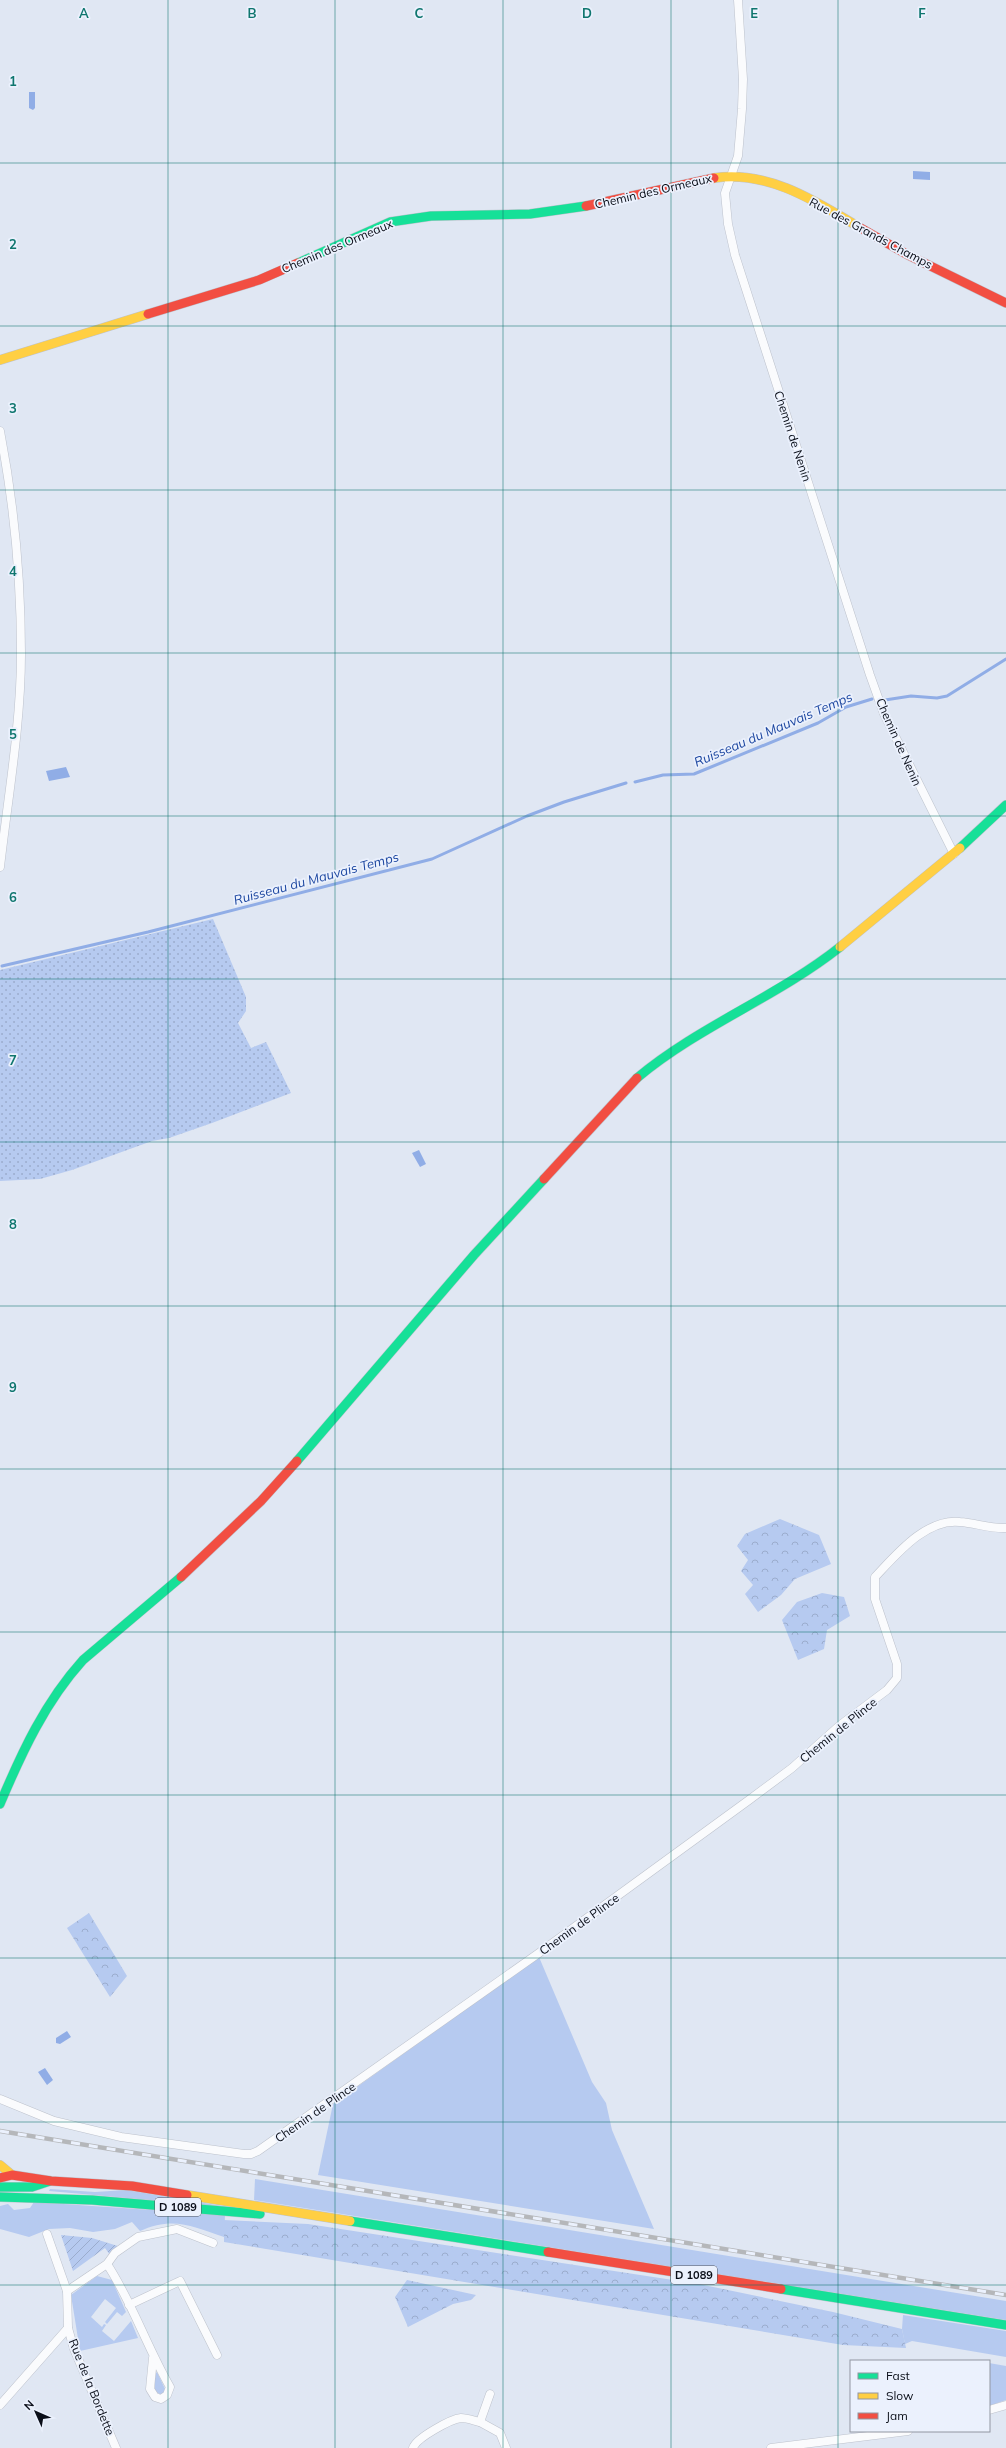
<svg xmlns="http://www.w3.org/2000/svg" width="1006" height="2448" viewBox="0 0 1006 2448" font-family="Mulish,sans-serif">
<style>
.grass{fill:#b6caf0}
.forest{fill:url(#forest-crowns)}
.park{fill:url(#park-dots)}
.garden{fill:url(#garden-furrows)}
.water{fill:#90ade6}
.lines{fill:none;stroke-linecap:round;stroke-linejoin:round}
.stream{stroke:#90ade6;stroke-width:3}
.street-casing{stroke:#bdc2cc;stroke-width:9}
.fast-casing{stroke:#bdc2cc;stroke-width:10}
.slow-casing{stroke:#bdc2cc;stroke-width:10}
.jam-casing{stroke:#bdc2cc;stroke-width:10}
.street{stroke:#fafbfd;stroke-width:8}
.fast{stroke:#16e098;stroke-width:9}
.slow{stroke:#ffcf43;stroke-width:9}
.jam{stroke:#f24e42;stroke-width:9}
.rail-casing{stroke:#b5b7ba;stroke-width:4.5}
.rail{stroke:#ebf1fd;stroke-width:3;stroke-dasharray:9;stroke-linecap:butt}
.grid{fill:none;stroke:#0f766e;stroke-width:1;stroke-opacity:0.55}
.labels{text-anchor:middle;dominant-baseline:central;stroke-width:3.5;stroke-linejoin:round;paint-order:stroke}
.shield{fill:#ebf1fd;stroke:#4e525d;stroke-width:1}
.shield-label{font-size:11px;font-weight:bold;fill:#0a0e18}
.street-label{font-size:12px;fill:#0a0e18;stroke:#ebf1fd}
.water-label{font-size:13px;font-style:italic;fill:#1d47a0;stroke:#ebf1fd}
.grid-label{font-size:13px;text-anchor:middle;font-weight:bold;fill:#0f766e;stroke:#ebf1fd;stroke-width:3.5;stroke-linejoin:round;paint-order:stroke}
</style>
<defs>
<pattern id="forest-crowns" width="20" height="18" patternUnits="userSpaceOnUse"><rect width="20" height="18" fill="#b6caf0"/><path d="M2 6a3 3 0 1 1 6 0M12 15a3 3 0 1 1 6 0" fill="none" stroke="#9baccd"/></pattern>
<pattern id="park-dots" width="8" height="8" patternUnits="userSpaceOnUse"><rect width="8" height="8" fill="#b6caf0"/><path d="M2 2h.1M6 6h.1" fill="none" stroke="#9baccd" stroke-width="1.8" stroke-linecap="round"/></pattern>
<pattern id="garden-furrows" width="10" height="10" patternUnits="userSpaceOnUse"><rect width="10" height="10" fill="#b6caf0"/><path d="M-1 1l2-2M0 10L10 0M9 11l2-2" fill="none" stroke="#9baccd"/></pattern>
</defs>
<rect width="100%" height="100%" fill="#e0e7f3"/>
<g class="grass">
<path d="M539,1957l53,125 14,21 6,27 42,99 -336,-54 15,-71z"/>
<path d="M255,2179l751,122v19l-752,-120z"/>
<path d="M50,2189l45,3 31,-2 102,17 -179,-16z"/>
<path d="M34,2202l191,13 -1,22c-32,-11 -51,-21 -84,-6l-8,-9 -17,7 -22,3 -23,-4 -21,1 -20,8 -29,-8v-23l8,-2 6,6 16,-2z"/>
<path d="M97,2276l15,4 14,32 -4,4 -5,-4 -10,12 -2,-2 11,-14 -11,-9 -14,18 11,10 2,-3 2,1 -4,6 12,10 17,-20 7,17 -58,13 -9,-56z"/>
<path d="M903,2315l103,16v26l-94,-16 -7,3 -3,-15z"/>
<path d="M989,2363l17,3v34l-17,6z"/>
<path d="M157,2372l9,19 -5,4 -6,-4v-17z"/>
</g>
<g class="forest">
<path d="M780,1519l39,16 12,29 -36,15 -14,16 -23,17 -13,-18 8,-9 -12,-14 7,-11 -11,-14 8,-12z"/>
<path d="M822,1593l22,4 6,19 -23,14 -3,19 -26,11 -16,-40 15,-18z"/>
<path d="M89,1913l38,63 -17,21 -43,-69z"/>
<path d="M224,2220l84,4 391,60 134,28 69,17 4,19 -63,-3 -619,-103z"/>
<path d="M407,2280l69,15 -5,5 -18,4 -45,23 -13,-30z"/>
</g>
<path class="park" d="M213,919l33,78v14l-8,12 13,25 15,-6 25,51 -79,30 -43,15 -17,3 -80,29 -32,9 -40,2v-211z"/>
<path class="garden" d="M61,2235l31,3 29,9 -11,8 -5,-7 -32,23z"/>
<g class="water">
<path d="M29,92h6v16l-2,2 -4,-2z"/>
<path d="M913,171l17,1v8l-17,-1z"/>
<path d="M66,767l4,10 -21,4 -3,-10z"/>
<path d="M419,1150l7,14 -6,3 -8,-14z"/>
<path d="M67,2031l4,6 -11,7 -4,-1v-5z"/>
<path d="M45,2068l8,12 -6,5 -9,-13z"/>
</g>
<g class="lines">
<g class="stream">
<path d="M885,700l26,-4 26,2 10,-2 59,-37"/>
<path d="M635,782l28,-7 31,-1 124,-51 28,-16 26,-8"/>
<path d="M2,966l146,-34 284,-73 95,-43 37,-14 62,-19"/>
</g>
<g class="street-casing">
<g id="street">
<path d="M738,0l5,79 -1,30 -4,47 -13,37 3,31 7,31 135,420 14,39 70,140"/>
<path d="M0,431c14,72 21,149 21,223 0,70 -13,143 -21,213"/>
<path d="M0,2099l54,22 67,16 123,17h7l7,-3 281,-198 210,-153 43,-32 47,-42 48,-36 10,-12v-14l-22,-65v-22c21,-22 51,-59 85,-55 15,1 31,7 46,6"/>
<path d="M47,2234l20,57 1,37 6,21 42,99"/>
<path d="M107,2264c25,38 40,83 63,123l-3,8 -6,4 -6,-2 -5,-8 3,-31"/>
<path d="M67,2291l40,-27 8,-11 23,-16 39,-8 36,14"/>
<path d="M129,2305l51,-24 37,74"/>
<path d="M490,2394l-10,28 20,11 6,15"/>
<path d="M0,2405l68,-77"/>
<path d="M989,2410l17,-5"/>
<path d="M413,2448c3,-10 38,-29 48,-30 6,0 14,3 19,4"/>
<path d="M771,2448l137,-17"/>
</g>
</g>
<g class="fast-casing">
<g id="fast">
<path d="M298,263l92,-41 41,-6 99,-2 56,-8"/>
<path d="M960,848l46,-43"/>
<path d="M637,1078c62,-52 140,-81 203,-131"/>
<path d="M297,1461l177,-206 70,-76"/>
<path d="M0,1804c22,-52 45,-102 83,-144l98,-83"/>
<path d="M0,2187h32l18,-6"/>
<path d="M0,2197l92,3 168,14"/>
<path d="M350,2221l198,31"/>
<path d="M781,2289l225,36"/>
</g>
</g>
<g class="slow-casing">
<g id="slow">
<path d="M714,178c53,-8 100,22 143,48"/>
<path d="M0,360l148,-46"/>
<path d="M840,947l120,-99"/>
<path d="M0,2165l12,10"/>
<path d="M187,2195l163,26"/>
</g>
</g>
<g class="jam-casing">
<g id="jam">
<path d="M586,206l128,-28"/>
<path d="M857,226l51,29 98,48"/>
<path d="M148,314l111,-34 39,-17"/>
<path d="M544,1179l93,-101"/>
<path d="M181,1577l80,-76 36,-40"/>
<path d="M0,2178l12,-3 39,6 81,5 55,9"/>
<path d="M548,2252l233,37"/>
</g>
</g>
<use href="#street" class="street"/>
<use href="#fast" class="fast"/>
<use href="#slow" class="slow"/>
<use href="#jam" class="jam"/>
<g class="rail-casing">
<path id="rail" d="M0,2131l1006,164"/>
</g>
<use href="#rail" class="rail"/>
</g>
<path class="grid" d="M168,0v2448M335,0v2448M503,0v2448M671,0v2448M838,0v2448M0,163h1006M0,326h1006M0,490h1006M0,653h1006M0,816h1006M0,979h1006M0,1142h1006M0,1306h1006M0,1469h1006M0,1632h1006M0,1795h1006M0,1958h1006M0,2122h1006M0,2285h1006"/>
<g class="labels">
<g class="shield">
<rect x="155" y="2198" width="46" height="18" rx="3"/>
<rect x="671" y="2266" width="46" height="18" rx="3"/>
</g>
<g class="shield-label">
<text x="178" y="2207">D 1089</text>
<text x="694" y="2275">D 1089</text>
</g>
<g class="street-label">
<text transform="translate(653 191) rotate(-13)">Chemin des Ormeaux</text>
<text transform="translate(871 233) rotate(28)">Rue des Grands Champs</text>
<text transform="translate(337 246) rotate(-23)">Chemin des Ormeaux</text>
<text transform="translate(793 436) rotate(72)">Chemin de Nenin</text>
<text transform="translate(899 742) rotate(66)">Chemin de Nenin</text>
<text transform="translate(838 1730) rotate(-39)">Chemin de Plince</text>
<text transform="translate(579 1924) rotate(-36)">Chemin de Plince</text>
<text transform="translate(315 2112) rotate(-35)">Chemin de Plince</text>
<text transform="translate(92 2387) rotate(68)">Rue de la Bordette</text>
</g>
<g class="water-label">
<text transform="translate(773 729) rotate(-23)">Ruisseau du Mauvais Temps</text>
<text transform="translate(316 878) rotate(-15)">Ruisseau du Mauvais Temps</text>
</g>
</g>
<g class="grid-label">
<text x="84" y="18">A</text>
<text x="252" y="18">B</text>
<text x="419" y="18">C</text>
<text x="587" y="18">D</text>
<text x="754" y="18">E</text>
<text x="922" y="18">F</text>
<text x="13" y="86">1</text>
<text x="13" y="249">2</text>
<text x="13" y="413">3</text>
<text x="13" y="576">4</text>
<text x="13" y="739">5</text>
<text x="13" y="902">6</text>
<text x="13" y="1065">7</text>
<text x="13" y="1229">8</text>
<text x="13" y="1392">9</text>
</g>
<rect x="850" y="2360" width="140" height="72" fill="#ebf1fd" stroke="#9196a1"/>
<rect x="858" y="2373" width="20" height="6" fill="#16e098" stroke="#9196a1"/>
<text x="886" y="2380" font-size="12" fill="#0a0e18">Fast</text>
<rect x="858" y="2393" width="20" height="6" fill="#ffcf43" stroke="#9196a1"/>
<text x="886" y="2400" font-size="12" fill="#0a0e18">Slow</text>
<rect x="858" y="2413" width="20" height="6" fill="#f24e42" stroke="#9196a1"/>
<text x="886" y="2420" font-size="12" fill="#0a0e18">Jam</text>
<g transform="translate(36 2412) rotate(315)" stroke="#ebf1fd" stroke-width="3" paint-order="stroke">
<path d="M0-3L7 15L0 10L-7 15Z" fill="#0a0e18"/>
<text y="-6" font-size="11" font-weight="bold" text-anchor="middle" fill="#0a0e18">N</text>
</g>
</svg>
